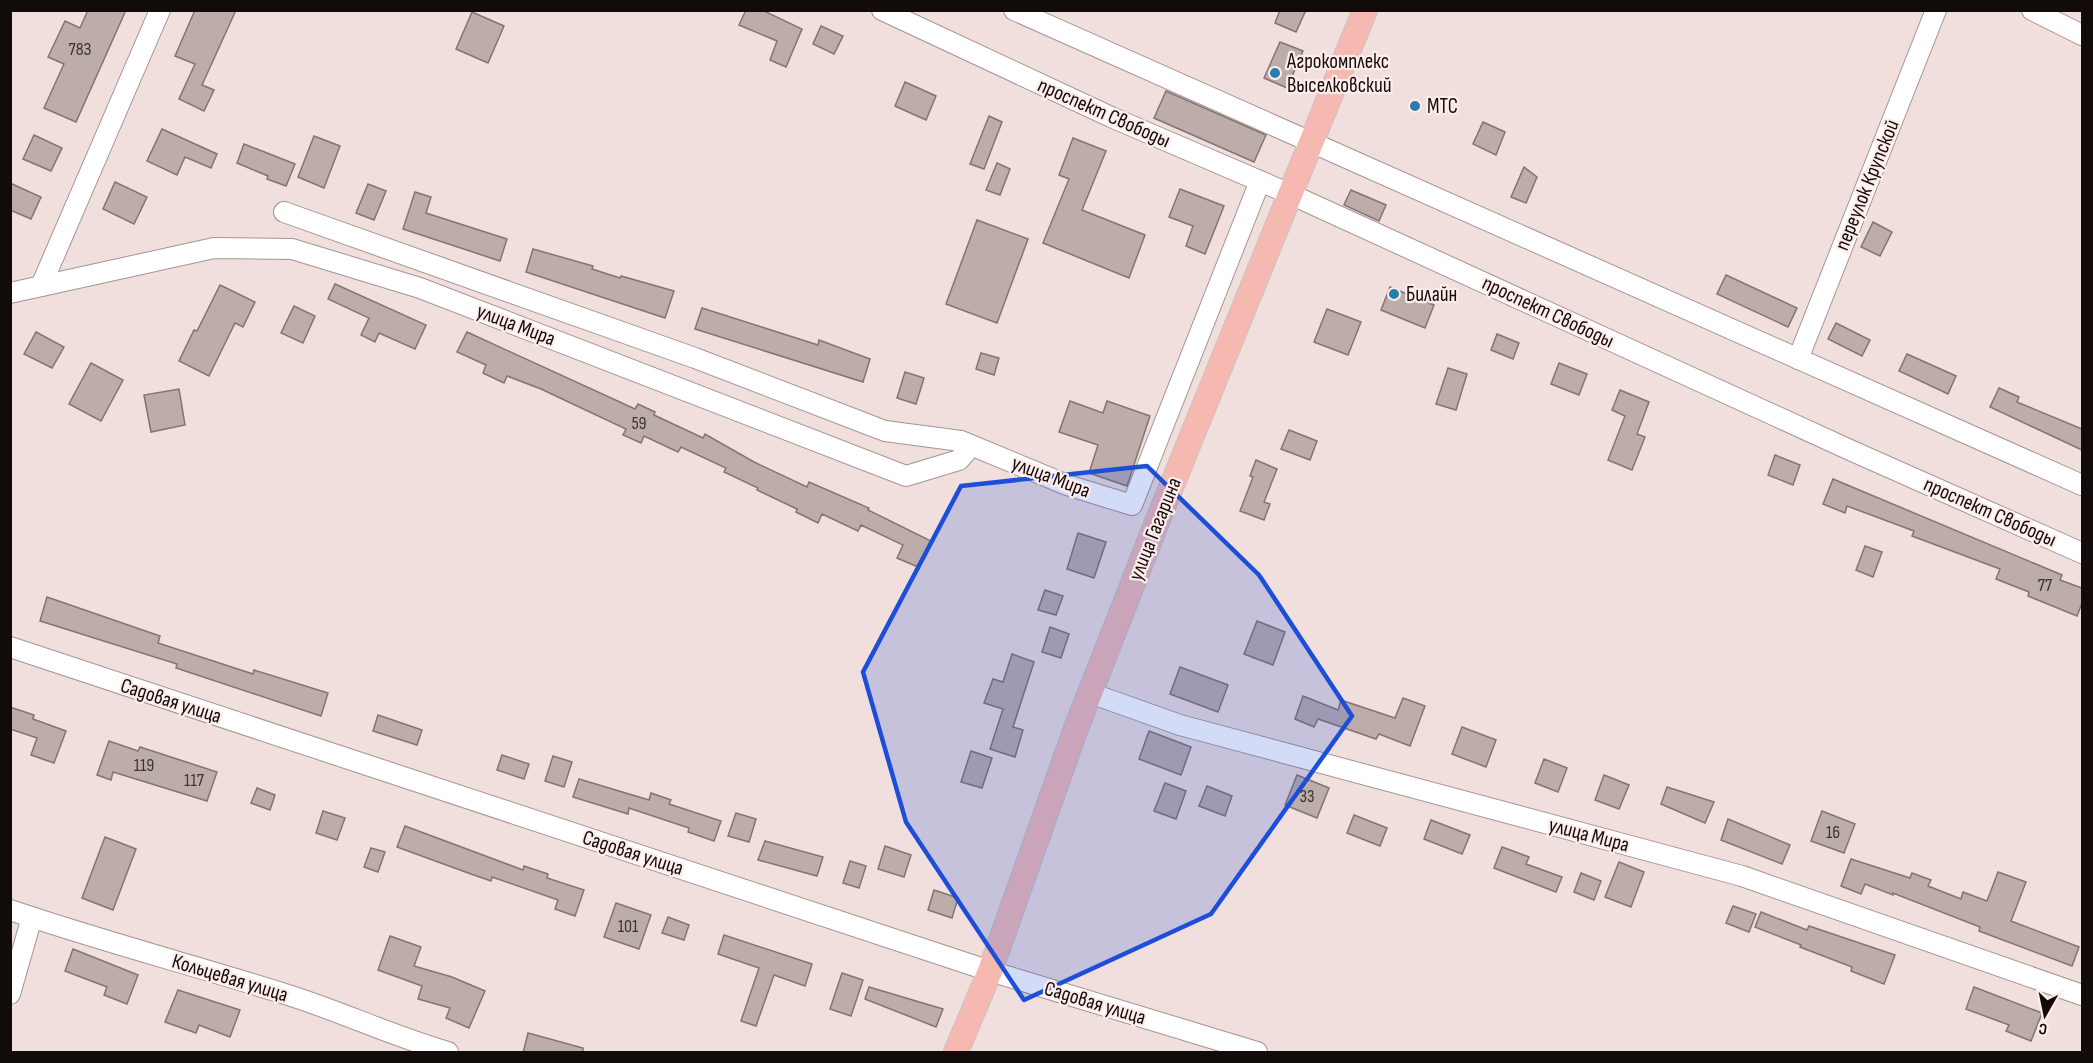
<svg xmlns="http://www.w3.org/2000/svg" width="2093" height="1063" viewBox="0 0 2093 1063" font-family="'Sofia Sans Condensed',sans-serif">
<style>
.building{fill:#bdadaa;stroke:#837471;stroke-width:1.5}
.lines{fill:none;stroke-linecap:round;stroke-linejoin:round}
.minor-casing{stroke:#a59492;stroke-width:22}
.major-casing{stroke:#c6c4c4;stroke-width:26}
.minor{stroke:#fff;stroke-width:20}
.major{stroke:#f5b9b2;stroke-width:24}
.marked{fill:#1d4ed8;fill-opacity:0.2;stroke:#1d4ed8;stroke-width:4.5;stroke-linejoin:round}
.poi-dot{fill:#277dac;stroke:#feecea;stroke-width:2}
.labels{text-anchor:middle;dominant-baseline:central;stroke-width:4.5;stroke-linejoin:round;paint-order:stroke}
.number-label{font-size:18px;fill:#3c3432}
.poi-label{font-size:21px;fill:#110b0a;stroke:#feecea;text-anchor:start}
.street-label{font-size:21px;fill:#110b0a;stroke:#feecea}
</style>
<rect width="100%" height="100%" fill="#f1dfdd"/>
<g class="building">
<path d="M88,10h38l-50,112 -32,-14 20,-44 -16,-7 17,-36 15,7z"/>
<path d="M195,10h41l-34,75 12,5 -10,21 -25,-12 16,-35 -20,-8z"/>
<path d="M746,10h16l40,19 -16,38 -16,-7 7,-19 -38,-16z"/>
<path d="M1280,10h26l-10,22 -21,-9z"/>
<path d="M472,12l32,14 -16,37 -32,-14z"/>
<path d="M821,26l22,10 -9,18 -21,-10z"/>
<path d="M1280,42l23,9 -16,37 -23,-10z"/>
<path d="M905,82l31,14 -10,24 -31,-14z"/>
<path d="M1166,91l100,44 -12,27 -100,-44z"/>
<path d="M989,116l13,6 -18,47 -14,-5z"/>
<path d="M1483,122l22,10 -9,23 -23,-11z"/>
<path d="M162,129l55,25 -6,14 -26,-11 -8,18 -30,-14z"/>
<path d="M34,135l28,13 -11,23 -28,-12z"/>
<path d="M314,136l26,10 -16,42 -26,-11z"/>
<path d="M1073,138l33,13 -24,59 63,25 -16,43 -86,-35 26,-64 -10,-4z"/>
<path d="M244,144l51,20 -9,22 -19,-7 1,-3 -31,-13z"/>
<path d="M997,163l13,6 -10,26 -14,-5z"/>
<path d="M1524,167l13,10 -11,26 -15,-6z"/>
<path d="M115,182l32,15 -13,27 -31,-15z"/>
<path d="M10,183l31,14 -10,22 -21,-9z"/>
<path d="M368,184l18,7 -12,29 -18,-7z"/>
<path d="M1180,189l44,17 -19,48 -19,-8 7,-20 -24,-9z"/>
<path d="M1351,190l35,15 -7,16 -35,-16z"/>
<path d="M415,192l16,5 -5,16 81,26 -7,22 -97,-32z"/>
<path d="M977,220l51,19 -31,84 -51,-19z"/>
<path d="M1873,222l19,10 -12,24 -19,-9z"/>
<path d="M533,249l60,17 -1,3 28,9 1,-2 53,15 -9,27 -139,-46z"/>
<path d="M1726,275l71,33 -9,19 -71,-33z"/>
<path d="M335,284l91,41 -11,24 -36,-16 -4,9 -14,-7 8,-17 -41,-19z"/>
<path d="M220,285l35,17 -12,25 -8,-4 -26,53 -30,-15 15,-31 3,1z"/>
<path d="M1390,287l44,18 -9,23 -44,-18z"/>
<path d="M294,306l21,10 -12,27 -22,-10z"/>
<path d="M702,308l116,37 1,-5 51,19 -7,23 -168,-53z"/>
<path d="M1327,309l34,13 -13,33 -34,-13z"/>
<path d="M1836,323l34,17 -8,16 -34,-17z"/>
<path d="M36,332l28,15 -12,21 -28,-14z"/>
<path d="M467,332l168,77 3,-5 17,8 -1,3 49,23 2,-4 49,28 53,25 2,-5 60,26 -1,2 63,31 -13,26 -21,-9 6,-13 -42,-20 -3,6 -36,-17 -4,9 -22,-11 1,-3 -40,-19 1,-2 -34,-16 2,-4 -45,-21 -3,5 -34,-16 -3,7 -18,-8 3,-6 -85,-40 -34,-13 -3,7 -21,-10 3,-8 -29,-13z"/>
<path d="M1497,334l22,9 -6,16 -22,-9z"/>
<path d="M981,353l18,5 -5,17 -18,-6z"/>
<path d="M1907,354l49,22 -8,18 -49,-23z"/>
<path d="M91,363l32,17 -22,41 -32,-17z"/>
<path d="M1559,363l28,11 -8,21 -28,-11z"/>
<path d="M1448,368l19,6 -11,36 -20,-6z"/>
<path d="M905,372l19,6 -8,26 -19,-6z"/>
<path d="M1999,388l20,9 -2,5 65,27v21l-92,-43z"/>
<path d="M179,389l6,36 -34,7 -7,-37z"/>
<path d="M1620,390l29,12 -12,32 8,3 -13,33 -24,-10 17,-44 -13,-6z"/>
<path d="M1070,401l33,12 4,-12 43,15 -23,70 -38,-13 9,-28 -39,-13z"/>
<path d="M1289,430l28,11 -7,19 -29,-11z"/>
<path d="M1775,455l25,10 -7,20 -25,-10z"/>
<path d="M1256,460l21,9 -13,33 6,2 -6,16 -24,-9 13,-34 -3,-1z"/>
<path d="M1833,479l229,96 -2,5 22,8v15l-5,13 -49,-20 1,-4 -33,-13 4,-10 -88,-33 2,-5 -67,-25 -2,7 -22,-9z"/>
<path d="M1078,533l28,9 -12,36 -27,-9z"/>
<path d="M1865,546l17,6 -9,25 -17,-7z"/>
<path d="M1045,590l18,6 -7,19 -18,-5z"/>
<path d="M47,597l113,39 -2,7 95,31 1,-4 74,23 -7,23 -145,-48 1,-4 -137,-43z"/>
<path d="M1257,621l28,11 -12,33 -29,-11z"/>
<path d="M1050,627l19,7 -8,24 -19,-6z"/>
<path d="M1012,654l22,8 -21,65 10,3 -8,27 -25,-8 13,-40 -19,-6 9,-24 10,3z"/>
<path d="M1180,667l48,18 -10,27 -48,-18z"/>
<path d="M1303,696l35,14 3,-10 54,18 8,-20 22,8 -15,40 -31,-12 -3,5 -58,-20 -4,8 -19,-8z"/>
<path d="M10,707l24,8 -1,4 33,12 -12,32 -23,-8 6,-17 -27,-9z"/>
<path d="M378,715l44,15 -5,15 -44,-14z"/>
<path d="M1462,727l34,13 -10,27 -34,-13z"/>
<path d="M1149,731l42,16 -10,28 -42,-16z"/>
<path d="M109,741l29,10 2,-4 77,25 -10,29 -94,-29 -2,8 -14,-5z"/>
<path d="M971,751l21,7 -10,30 -21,-6z"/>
<path d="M502,755l27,9 -5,15 -27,-9z"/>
<path d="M553,756l19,6 -8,25 -19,-6z"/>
<path d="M1544,759l23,9 -9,24 -23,-9z"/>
<path d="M1297,775l32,13 -12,30 -32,-13z"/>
<path d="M1604,775l25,10 -10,24 -24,-9z"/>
<path d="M579,779l70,21 2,-7 20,7 -2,4 52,17 -7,20 -26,-9 1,-4 -60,-20 -1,6 -55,-17z"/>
<path d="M1165,783l21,8 -10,28 -22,-8z"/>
<path d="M1207,786l25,10 -7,20 -26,-10z"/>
<path d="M1667,787l47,15 -9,21 -44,-19z"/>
<path d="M257,788l18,7 -5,15 -19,-7z"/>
<path d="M323,811l22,7 -8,22 -21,-7z"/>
<path d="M1822,811l33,13 -11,29 -33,-12z"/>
<path d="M736,813l20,6 -7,23 -21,-6z"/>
<path d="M1354,815l33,13 -7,18 -33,-13z"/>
<path d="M1728,819l62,26 -8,19 -61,-24z"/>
<path d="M1431,820l39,15 -8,19 -38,-15z"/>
<path d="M405,826l118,44 1,-4 24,8 -1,4 37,12 -9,26 -20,-7 3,-9 -66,-23 -1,4 -20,-7 -74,-27z"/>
<path d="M105,837l31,12 -23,61 -31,-12z"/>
<path d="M765,841l58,16 -6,19 -59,-16z"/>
<path d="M885,846l26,9 -7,22 -26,-8z"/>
<path d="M1502,847l27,10 -3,7 36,13 -6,15 -62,-24z"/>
<path d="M371,848l14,4 -7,20 -14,-5z"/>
<path d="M1851,859l59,19 2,-5 19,7 -3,6 33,13 2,-7 24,9 11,-29 28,10 -15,39 68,26 -7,19 -93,-35 1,-4 -87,-34v2l-28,-11 -4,10 -20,-8z"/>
<path d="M850,861l16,5 -7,22 -16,-5z"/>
<path d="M1619,862l25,10 -13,35 -26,-10z"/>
<path d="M1581,873l20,8 -7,19 -20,-8z"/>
<path d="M934,890l24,8 -6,20 -24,-8z"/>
<path d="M616,903l35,12 -12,34 -35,-12z"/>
<path d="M1733,906l23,8 -7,18 -23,-9z"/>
<path d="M1761,912l46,18 2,-4 86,29 -11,29 -33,-13 1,-4 -52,-20 1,-2 -46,-18z"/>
<path d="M668,917l21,8 -5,15 -22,-7z"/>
<path d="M724,935l88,29 -7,22 -31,-11 -18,51 -15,-5 18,-53 -41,-14z"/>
<path d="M390,936l31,11 -7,19 38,11 33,14 -16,37 -23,-10 4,-10 -32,-9 4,-13 -44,-16z"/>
<path d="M73,949l65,26 -11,29 -23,-9 3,-8 -42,-16z"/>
<path d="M842,973l21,7 -12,36 -21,-7z"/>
<path d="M869,987l74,22 -7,18 -71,-28z"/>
<path d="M1974,987l68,26 -11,28 -25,-10 3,-6 -43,-16z"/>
<path d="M178,990l62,20 -10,27 -31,-12 -3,8 -31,-11z"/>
<path d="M528,1033l55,15v5h-60z"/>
</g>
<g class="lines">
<g class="minor-casing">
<g id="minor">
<path d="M882,10l229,107 179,77 560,256 232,103"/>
<path d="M1014,10l1068,475"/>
<path d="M2032,10l50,25"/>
<path d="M284,212l411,146 190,73 76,10 106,44 65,20 128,-324"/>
<path d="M41,286l119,-276"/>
<path d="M10,293l204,-45 78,1 128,39 486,188 53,-16 12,-14"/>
<path d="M1798,359l138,-349"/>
<path d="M10,647l980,324 267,81"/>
<path d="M1090,693l90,32 562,151 340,119"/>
<path d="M10,910c91,31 183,55 275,84 55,17 107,42 163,58"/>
<path d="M10,994l22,-77"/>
</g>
</g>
<g class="major-casing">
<path id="major" d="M956,1052l34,-81 85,-240 82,-209 208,-512"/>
</g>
<use href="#minor" class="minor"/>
<use href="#major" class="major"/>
</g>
<path class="marked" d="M1147,466l112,109 93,141 -141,198 -187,86 -118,-178 -43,-150 98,-186z"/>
<g class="poi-dot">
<circle cx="1275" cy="73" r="6"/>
<circle cx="1415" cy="106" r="6"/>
<circle cx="1394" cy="294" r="6"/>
</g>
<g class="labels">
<g class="number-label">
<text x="80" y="49">78З</text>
<text x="639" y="423">59</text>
<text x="2045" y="585">77</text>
<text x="144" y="765">119</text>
<text x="194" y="780">117</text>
<text x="1307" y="796">33</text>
<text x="1833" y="832">16</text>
<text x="628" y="926">101</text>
</g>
<g class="poi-label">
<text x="1287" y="61">Агрокомплекс<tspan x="1287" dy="24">Выселковский</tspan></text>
<text x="1427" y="106">МТС</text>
<text x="1406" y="294">Билайн</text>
</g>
<g class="street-label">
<text transform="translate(1104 113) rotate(24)">проспект Свободы</text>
<text transform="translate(1867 185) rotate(-68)">переулок Крупской</text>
<text transform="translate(1548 312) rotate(25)">проспект Свободы</text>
<text transform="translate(516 325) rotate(21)">улица Мира</text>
<text transform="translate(1051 477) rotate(21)">улица Мира</text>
<text transform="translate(1990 512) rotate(24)">проспект Свободы</text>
<text transform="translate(1155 529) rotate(-68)">улица Гагарина</text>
<text transform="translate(171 701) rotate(18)">Садовая улица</text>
<text transform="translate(1589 835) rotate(15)">улица Мира</text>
<text transform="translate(633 853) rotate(18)">Садовая улица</text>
<text transform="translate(230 978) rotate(17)">Кольцевая улица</text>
<text transform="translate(1095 1003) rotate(17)">Садовая улица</text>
</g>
</g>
<rect width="2093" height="1063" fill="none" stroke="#110b0a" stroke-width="24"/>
<g transform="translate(2045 1015) rotate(189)" stroke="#feecea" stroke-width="4.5" paint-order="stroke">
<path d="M0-4.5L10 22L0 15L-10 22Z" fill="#110b0a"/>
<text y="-9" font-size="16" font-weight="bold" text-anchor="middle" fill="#110b0a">С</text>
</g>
</svg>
